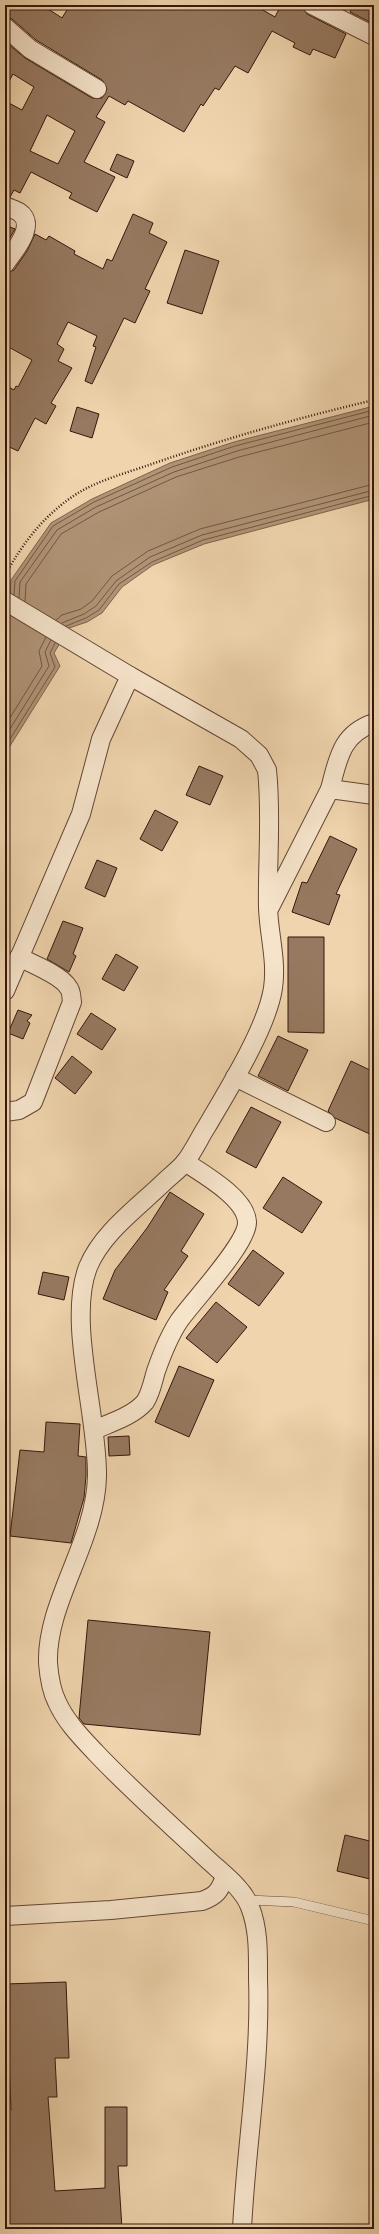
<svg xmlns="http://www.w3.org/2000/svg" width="379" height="2234" viewBox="0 0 379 2234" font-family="'Libre Caslon Text',serif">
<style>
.water{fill:#b09476;stroke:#7f624c}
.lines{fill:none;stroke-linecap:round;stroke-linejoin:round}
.shore{stroke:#735641;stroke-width:1}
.building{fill:#967960;stroke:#36170c;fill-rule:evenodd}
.lane-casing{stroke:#644634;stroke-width:10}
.street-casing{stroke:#644634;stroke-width:20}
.path{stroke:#36170c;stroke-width:2.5;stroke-dasharray:1 2;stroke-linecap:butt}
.lane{stroke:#f5e3ca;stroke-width:9}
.street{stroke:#f5e3ca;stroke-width:18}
</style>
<rect width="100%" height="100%" fill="#efd4ad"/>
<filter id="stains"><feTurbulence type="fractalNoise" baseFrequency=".005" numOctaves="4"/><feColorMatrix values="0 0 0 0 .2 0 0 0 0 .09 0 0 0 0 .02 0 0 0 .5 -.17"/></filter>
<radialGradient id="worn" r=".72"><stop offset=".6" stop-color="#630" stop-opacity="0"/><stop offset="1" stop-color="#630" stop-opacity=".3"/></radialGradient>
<path class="water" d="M374,406v93l-170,45 -51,21 -31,22 -20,26 -15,9 -18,6 -15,25 6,13 -55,88v-147l5,-10 1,-17 40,-57 41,-24 78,-36 64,-21z"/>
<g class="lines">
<g class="shore">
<path d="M14,595l1,-14 38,-55 41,-24 78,-35 63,-21 139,-36"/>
<path d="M19,598l1,-16 37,-52 39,-23 78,-35 63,-21 137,-36"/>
<path d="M25,601l1,-17 35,-50 38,-22 77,-35 63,-20 135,-35"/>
<path d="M56,620l6,-5 19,-6 11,-8 20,-25 36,-25 52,-22 174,-45"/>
<path d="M62,623l22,-9 12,-8 20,-25 34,-24 52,-22 172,-45"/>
<path d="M66,626l20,-8 13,-8 20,-26 33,-22 51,-22 171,-45"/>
<path d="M5,726l37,-60 -3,-15 7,-14"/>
<path d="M5,737l44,-71 -4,-14 6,-12"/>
<path d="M5,747l50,-80 -5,-14 5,-10"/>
</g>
</g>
<g class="building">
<path d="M5,5h37l20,13 8,-13h184l21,12 6,-12h21l5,9 39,20 -11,24 -22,-9 -3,6 -17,-8 2,-4 -23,-12 -24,42 -13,-7 -16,24 -4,-2 -12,18 -2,-2 -17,28 -56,-31 -3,4 -16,-9 -13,21 9,5 -21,40 31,15 -18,35 -28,-14 3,-5 -41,-21 -11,21 -6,-3 -4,7 -5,-1v-95l17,9 12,-23 -21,-13 -8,14v-39l3,-5 17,14 67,40h10l5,-9 -5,-9 -66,-40 -24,-21 -7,-2zM47,115l28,16 -17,33 -28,-13z"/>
<path d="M353,5h21v19l-24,-12z"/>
<path d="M117,154l17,7 -7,17 -17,-8z"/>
<path d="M133,214l20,9 -4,10 18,9 -22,47 5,2 -15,32 -11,-5 -32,66 -7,-3 11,-34 -3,-1 4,-10 -29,-14 -11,22 7,5 -6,12 14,7 -21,35 5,3 -10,18 -11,-6 -17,33 -13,-6v-60l9,5 2,-4 2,1 14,-27 -27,-15v-71l9,-4 13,-19 8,-17 11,6 3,-4 26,15 -1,3 29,15 4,-10 5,2z"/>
<path d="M5,225l10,4 -10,17z"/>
<path d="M185,250l34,11 -17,53 -35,-11z"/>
<path d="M77,407l22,7 -7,24 -22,-7z"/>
<path d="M199,766l24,10 -13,29 -24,-10z"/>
<path d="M155,810l23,12 -16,29 -22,-12z"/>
<path d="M330,836l27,13 -21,45 4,1 -11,30 -37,-13 10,-30 5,1z"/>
<path d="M97,860l20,8 -12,29 -20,-9z"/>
<path d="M63,921l20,7 -10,26 3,2 -7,16 -22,-13z"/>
<path d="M288,937h36v96l-36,-1z"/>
<path d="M116,954l22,13 -14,24 -22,-12z"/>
<path d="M18,1010l14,5 -5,6 3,2 -7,16 -15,-6z"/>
<path d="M91,1013l25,16 -14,21 -25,-16z"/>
<path d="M278,1036l30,14 -20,41 -30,-15z"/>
<path d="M72,1056l20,16 -17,22 -20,-16z"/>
<path d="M351,1061l23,11v64l-39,-18 -7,-7z"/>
<path d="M251,1107l30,15 -25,46 -30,-16z"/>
<path d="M283,1177l39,25 -20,31 -39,-25z"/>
<path d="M170,1192l34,22 -23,37 7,5 -24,34 4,2 -12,28 -53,-21 12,-29 32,-42z"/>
<path d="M253,1250l31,23 -25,33 -31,-22z"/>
<path d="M43,1272l26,5 -5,23 -26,-6z"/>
<path d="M216,1302l31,25 -30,36 -31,-25z"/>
<path d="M179,1366l35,14 -25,57 -34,-15z"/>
<path d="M46,1422l34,2 -2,32 8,1v19l-2,22 -13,45 -61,-7 10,-86 24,2z"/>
<path d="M129,1436l1,19 -21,1 -1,-19z"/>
<path d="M88,1620l122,12 -10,103 -116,-11 -5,-6z"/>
<path d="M345,1835l29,7v38l-37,-9z"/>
<path d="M66,1982l3,76h-14l2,39h-9l7,94 50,-3v-81h22v59h-9l4,63h-117v-119h6l-2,-49h-4v-77z"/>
</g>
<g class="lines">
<g class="lane-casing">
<path id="lane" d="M247,1900l47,2 80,19"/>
</g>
<g class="street-casing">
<g id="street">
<path d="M312,5l62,31"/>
<path d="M5,27l25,22 67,40"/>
<path d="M5,206c4,2 11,4 14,6 19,13 -6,40 -14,52"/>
<path d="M5,601l125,75 111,63 18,16 8,15c5,46 0,92 1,138 1,27 9,53 5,80 -6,40 -45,102 -66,138 -7,11 -13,24 -21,35 -6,8 -16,15 -23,22 -26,25 -61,50 -75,84 -21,54 10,149 9,209 -1,65 -51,126 -49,187 1,13 3,27 9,39 9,20 24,35 39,51 35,37 74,71 111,106 15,14 36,29 43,48 9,23 8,48 8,72 3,84 -12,167 -16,250"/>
<path d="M330,789c8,-30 11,-55 44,-66"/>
<path d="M270,907l60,-118 44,6"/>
<path d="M5,991l76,-177 20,-75 29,-63"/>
<path d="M235,1077l91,45"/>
<path d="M5,1112l14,-2 14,-8 39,-100c-1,-5 0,-11 -4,-15 -7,-12 -36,-23 -49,-30"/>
<path d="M94,1430c16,-7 39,-14 51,-28 6,-9 8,-21 11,-31 6,-17 13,-35 23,-50 14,-20 69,-78 68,-99 -1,-24 -44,-48 -62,-60"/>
<path d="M5,1916l106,-6 91,-9c14,-5 18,-10 23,-25"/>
</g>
</g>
<path class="path" d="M5,575c17,-30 35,-55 64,-76 23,-17 54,-25 80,-34 74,-26 149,-47 225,-65"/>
<use href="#lane" class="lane"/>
<use href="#street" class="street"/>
</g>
<rect width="379" height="2234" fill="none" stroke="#efd4ad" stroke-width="20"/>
<rect x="6" y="6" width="367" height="2222" fill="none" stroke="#36170c" stroke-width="2"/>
<rect x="10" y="10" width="359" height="2214" fill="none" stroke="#36170c"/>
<rect width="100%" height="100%" filter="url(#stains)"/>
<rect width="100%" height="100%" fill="url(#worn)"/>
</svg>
